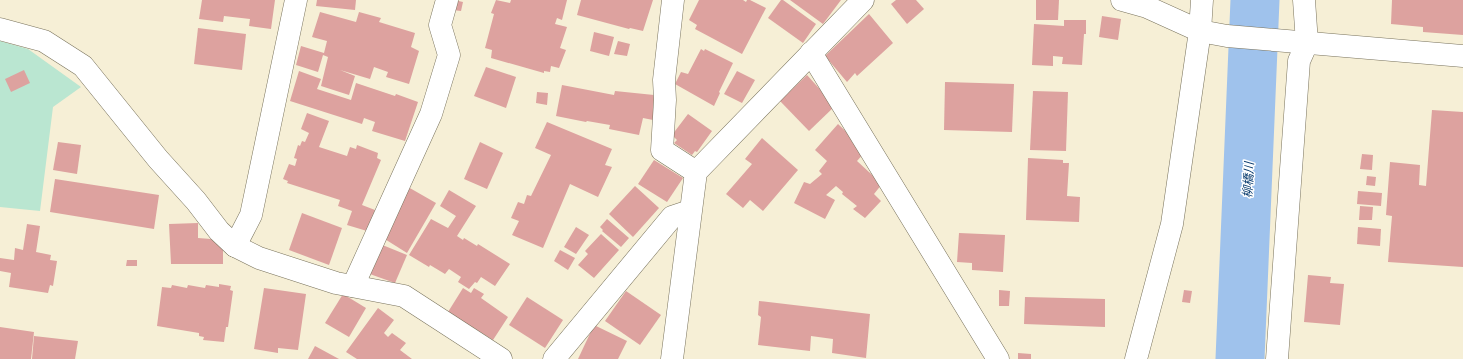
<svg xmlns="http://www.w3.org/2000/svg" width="1463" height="359" viewBox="0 0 1463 359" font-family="'IBM Plex Serif','Noto Sans JP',serif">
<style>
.green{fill:#bae6d1}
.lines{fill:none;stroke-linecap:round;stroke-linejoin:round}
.river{stroke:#9fc2ec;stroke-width:49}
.building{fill:#dda29f}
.street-casing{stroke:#79735d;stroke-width:23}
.secondary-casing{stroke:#79735d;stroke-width:23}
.street{stroke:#fff;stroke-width:22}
.secondary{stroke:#fff;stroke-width:22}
.labels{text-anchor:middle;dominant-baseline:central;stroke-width:3;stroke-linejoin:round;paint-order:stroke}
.water-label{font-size:12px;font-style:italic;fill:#0a3c6e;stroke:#fff}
</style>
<rect width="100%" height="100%" fill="#f6efd6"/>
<path class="green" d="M0,41l28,8 53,38 -28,20 -13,104 -40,-4z"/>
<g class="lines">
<path class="river" d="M1240,359l15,-359"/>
</g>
<g class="building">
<path d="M202,0h73l-4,29 -22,-3 1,-7 -26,-3 -1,6 -24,-3z"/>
<path d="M317,0h39l-1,10 -39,-4z"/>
<path d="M454,0l9,2 -2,9 -9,-1z"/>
<path d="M496,0l14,3 1,-3h56l-5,20 -5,-2 -2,6 12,3 -7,21 6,2 -7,18 -8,-2 -1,6 -6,-1v2l-53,-15 1,-8 -7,-2 9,-34 -3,-1z"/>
<path d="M581,0h72l-10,31 -13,-3 -1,1 -52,-14z"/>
<path d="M699,0h44l3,2 1,-2h3l16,8 -24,46 -47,-25 2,-4 -8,-5z"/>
<path d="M781,0h2l33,24 -13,19 -35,-25z"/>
<path d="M790,0h51l-18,24z"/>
<path d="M896,0h20l8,9 -17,15 -16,-20z"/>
<path d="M1036,0h23l-1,20h-22z"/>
<path d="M1392,0h71v35l-40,-3v-5l-32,-3z"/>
<path d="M320,12l36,10 3,-10 22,6 -2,4 36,11 -4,14 8,4 -10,33 -23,-7 2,-5 -14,-5 -4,12 -30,-9 15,6 -6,19 -28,-9 7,-29 -5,-2 -5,17 -22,-7 5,-19 23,7 3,-12 -15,-4z"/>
<path d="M869,14l24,29 -36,33 -2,-3 -8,9 -22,-26z"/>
<path d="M1102,16l19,3 -3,21 -19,-3z"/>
<path d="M1064,20h22v14h-2l-2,31 -20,-1 1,-7 -10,-1v10l-21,-1 2,-41 30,2z"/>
<path d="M198,28l48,6 -4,36 -48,-6z"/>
<path d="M594,32l20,5 -5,19 -19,-5z"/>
<path d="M618,41l12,3 -3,12 -13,-2z"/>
<path d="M701,49l3,2 1,-2 28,14 -14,29 1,1 -6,13 -39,-22 6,-12 7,2z"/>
<path d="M486,67l30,10 -10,31 -32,-12z"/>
<path d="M24,70l6,13 -19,9 -6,-13z"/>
<path d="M299,71l22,8 -4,10 34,11 5,-17 39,13 1,-2 22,8 -13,39 -33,-10 3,-9 -11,-4 -2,6 -72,-23z"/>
<path d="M737,71l18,9 -13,23 -18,-9z"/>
<path d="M807,75l28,31 -26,25 -29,-30z"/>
<path d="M945,82l69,2 -2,48 -68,-2z"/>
<path d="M562,85l52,10 1,-4 39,4 -1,25 -10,-2 -4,17 -30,-6 1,-4 -23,-4 -1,1 -30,-6z"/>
<path d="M1033,91l35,1 -2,59 -36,-1z"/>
<path d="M537,92l11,1 -1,12 -11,-2z"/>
<path d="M1432,110l31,2v155l-75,-5 4,-46 -6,-1 4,-53 30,3 -1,20 7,1z"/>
<path d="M307,113l22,8 -10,26 28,9 3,-9 6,2 1,-4 21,8 -1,5 4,2 -19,45 13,5 -8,21 -20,-6 5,-14 -14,-5 2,-6 -53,-17 1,-2 -5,-2 6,-15 6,2 2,-7 -3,-1 4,-13 2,1 2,-5 3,1 4,-9 -8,-4z"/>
<path d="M688,114l24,17 -15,21 -2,-1 -3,4 -18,-12 3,-3 -5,-5z"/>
<path d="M547,122l65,27 -7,16 7,2 -14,30 -28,-13 -27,64 -31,-13 7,-14 -8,-3 7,-16 6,2 3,-9 4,1 20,-41 -16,-7z"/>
<path d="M838,124l16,15 -2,3 12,11 -7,8 25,23 -8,10 7,7 -16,17 -12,-9 4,-3 -15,-12 1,-2 -7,-6 -10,9 9,5 -10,19 -31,-16 10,-21 6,2 12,-10 -3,-3 8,-10 -12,-11z"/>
<path d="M762,138l36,32 -35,41 -13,-11 -7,8 -17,-14 26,-30 -7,-5z"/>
<path d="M58,142l23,3 -4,29 -24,-4z"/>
<path d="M480,142l23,11 -16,36 -23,-10z"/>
<path d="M1362,154l11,1 -1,15 -12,-1z"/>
<path d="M1028,158l35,2v3h6l-2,33 13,1 -1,25 -53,-2z"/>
<path d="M654,160l29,18 -16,24 -29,-18z"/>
<path d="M1367,176l9,1 -1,9 -9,-1z"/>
<path d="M55,179l104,16 -5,34 -104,-17z"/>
<path d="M635,186l24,22 -26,29 -24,-23z"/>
<path d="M408,187l28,16 -29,50 -27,-17z"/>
<path d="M449,190l27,16 -19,30 6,4 1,-2 13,8 1,-2 32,20 -15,22 -14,-9 -4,6 -2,-1 -6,7 -11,-7 3,-5 -12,-8 -4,5 -15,-9 -1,2 -20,-12 22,-36 17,9 8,-12 -16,-10z"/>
<path d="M1358,191l24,2 -1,13 -24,-2z"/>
<path d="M1360,206l13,1 -1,13h-13z"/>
<path d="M302,213l40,15 -13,37 -40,-15z"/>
<path d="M607,219l22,19 -8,9 -19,-16 1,-1 -3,-3z"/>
<path d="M198,223v15l13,1 12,11v14h-52l-2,-40z"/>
<path d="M27,224l13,2 -4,26 15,3 -1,5 7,1 -4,25 -3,-1 -2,8 -39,-6 2,-14 -11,-2v-13l14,2 1,-12 8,2z"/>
<path d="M576,227l13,8 -13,19 -12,-7z"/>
<path d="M1358,227l23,2 -1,17 -23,-2z"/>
<path d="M959,233l46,2 -2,37 -31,-2v-7l-15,-1z"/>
<path d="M601,234l18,16 -25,28 -16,-13 10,-11 -3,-3z"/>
<path d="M380,244l27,11 -12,28 -28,-10z"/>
<path d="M560,250l15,8 -7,12 -14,-9z"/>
<path d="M127,260h10v6h-11z"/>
<path d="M1308,275l23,2 -1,6 14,1 -4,41 -36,-3z"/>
<path d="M219,284l12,2 -1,4 3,1 -5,36h-2l-2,15 -21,-2 1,-3 -5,-1v-3l-42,-7 5,-39 9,1 1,-3 15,3 1,-3 17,3 1,-3 13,2z"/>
<path d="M264,288l42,6 -8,56 -20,-2v5l-24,-4z"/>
<path d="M463,288l8,5 3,-5 10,6 -3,4 27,19 -15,23 -45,-28z"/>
<path d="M999,290l11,1 -1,15h-10z"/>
<path d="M1184,290l8,1 -2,12 -8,-1z"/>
<path d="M626,291l35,24 -21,30 -35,-24z"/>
<path d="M343,294l23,14 -17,29 -24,-14z"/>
<path d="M527,297l36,23 -18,28 -36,-23z"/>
<path d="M1025,297l80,2v28l-81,-3z"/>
<path d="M759,301l111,13 -4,44 -34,-5 1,-14 -22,-3 -1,15 -52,-6 3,-28 -3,-2z"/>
<path d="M378,308l16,12 -10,13 4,4 4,-4 14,10 -6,7 12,9h-55l-11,-7z"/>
<path d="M594,325l33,16 -9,18h-40z"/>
<path d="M0,327l34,5 -3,27h-31z"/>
<path d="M34,336l44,5 -3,18h-43z"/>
<path d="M315,346l24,13h-31z"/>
<path d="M1018,353l13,1v5h-13z"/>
</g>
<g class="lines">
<g class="street-casing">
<g id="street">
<path d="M673,0l-9,80 1,20 -3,50 34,22"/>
<path d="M1122,0l25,7 53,24 27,5 236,20"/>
<path d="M0,29l44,12 39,25 75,93 38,42 23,30 16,15 24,12 77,25 68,13 97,63"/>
<path d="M811,53l187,306"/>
<path d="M235,246l16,-31 45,-215"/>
<path d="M353,286l78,-172 18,-59 -9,-30 7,-25"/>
<path d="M554,359l118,-142 18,-6"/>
<path d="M672,359l24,-187 167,-172"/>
<path d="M1277,359l22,-298 8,-18 -3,-43"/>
</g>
</g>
<g class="secondary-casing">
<path id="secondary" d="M1136,359l36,-135 28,-193 2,-31"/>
</g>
<use href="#street" class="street"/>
<use href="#secondary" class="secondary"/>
</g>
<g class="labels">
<g class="water-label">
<text transform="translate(1248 180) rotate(-87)">柳橋川</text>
</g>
</g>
</svg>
